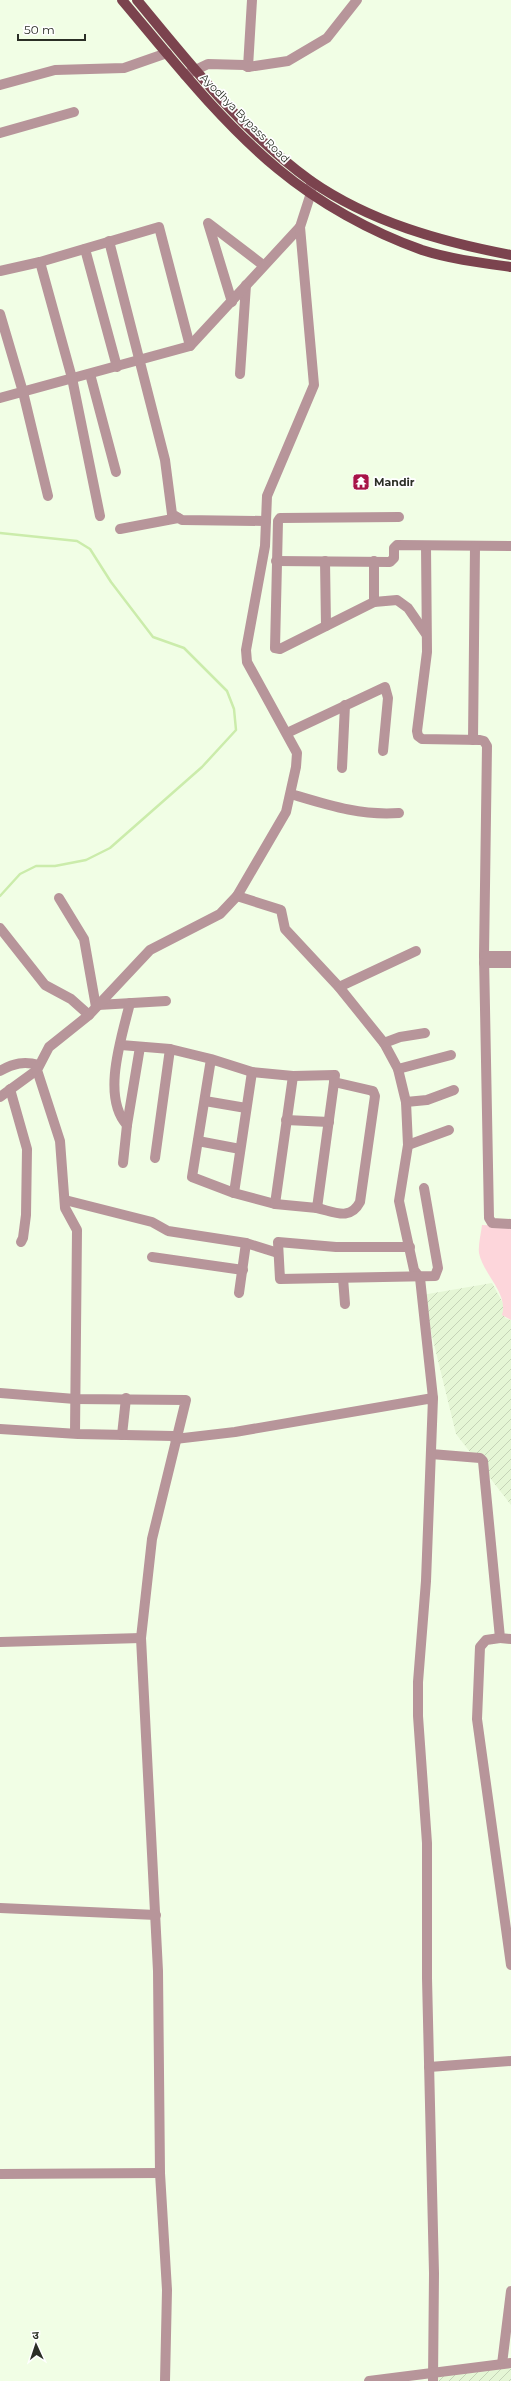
<svg xmlns="http://www.w3.org/2000/svg" width="511" height="2381" viewBox="0 0 511 2381" font-family="Montserrat,'Noto Sans Devanagari',sans-serif">
<style>
.industrial{fill:url(#industrial-furrows)}
.green{fill:#fdd6db}
.lines{fill:none;stroke-linecap:round;stroke-linejoin:round}
.stream{stroke:#cbecab;stroke-width:2.5}
.minor{stroke:#b7959a;stroke-width:10}
.tertiary{stroke:#b7959a;stroke-width:10}
.primary{stroke:#7b434e;stroke-width:10}
.labels{text-anchor:middle;dominant-baseline:central;stroke-width:3.5;stroke-linejoin:round;paint-order:stroke}
.street-label{font-size:11px;fill:#2b2f26;stroke:#fff}
.poi-label{font-size:11px;font-weight:bold;fill:#2b2f26;stroke:#fff;text-anchor:start}
</style>
<defs>
<pattern id="industrial-furrows" width="10" height="10" patternUnits="userSpaceOnUse"><rect width="10" height="10" fill="#e5f6d5"/><path d="M-1 1l2-2M0 10L10 0M9 11l2-2" fill="none" stroke="#c5d3b7"/></pattern>
</defs>
<rect width="100%" height="100%" fill="#f1fee5"/>
<g class="industrial">
<path d="M492,1283l12,22 1,13 6,2v185l-55,-71 -34,-139z"/>
<path d="M511,2365v16h-78l-1,-7z"/>
</g>
<path class="green" d="M482,1225l29,1v94l-9,-5c7,-21 -19,-41 -23,-62 -1,-8 2,-19 3,-28z"/>
<g class="lines">
<path class="stream" d="M0,533l77,8 13,8 21,33 42,55 31,11 43,43 7,18 2,21 -34,37 -92,81 -24,12 -31,6h-19l-16,8 -20,22"/>
<g class="minor">
<path d="M248,67l4,-67"/>
<path d="M185,75l23,-11 36,1 4,2 40,-6 39,-23 30,-38"/>
<path d="M0,85l55,-15 69,-2 43,-15"/>
<path d="M0,133l74,-21"/>
<path d="M109,241l56,219 7,54 10,6 84,1"/>
<path d="M85,249l32,118"/>
<path d="M0,271l40,-9"/>
<path d="M232,302l-24,-79 55,42"/>
<path d="M0,314l23,78 25,104"/>
<path d="M90,374l26,98"/>
<path d="M240,374l6,-89"/>
<path d="M0,398l190,-52 110,-119"/>
<path d="M100,516l-28,-138 -32,-116 119,-35 31,119"/>
<path d="M120,529l58,-11"/>
<path d="M426,546l1,106 -10,79 1,5 4,3 58,1 4,1 3,5 -3,210 5,262 3,5 19,1"/>
<path d="M276,561l114,1 4,-4v-10l3,-3 114,1"/>
<path d="M325,561l1,65"/>
<path d="M374,561v41l-94,47 -5,-1 3,-127 2,-3 119,-1"/>
<path d="M374,602l23,-2 11,8 18,26"/>
<path d="M287,733l98,-46 3,11 -5,53"/>
<path d="M473,740l2,-194"/>
<path d="M342,768l3,-63"/>
<path d="M291,794c37,11 70,22 108,19"/>
<path d="M237,896l44,14 4,19 54,58 45,56 14,26 8,33 2,43 -9,56 15,69 6,8 13,120"/>
<path d="M59,898l25,41 12,68"/>
<path d="M0,928l45,57 26,14 18,16"/>
<path d="M484,956h27"/>
<path d="M484,963h27"/>
<path d="M339,987l77,-36"/>
<path d="M98,1005l68,-4"/>
<path d="M384,1043l16,-6 25,-4"/>
<path d="M121,1045l49,4 41,10 -19,118 42,16 41,11 42,4 18,-133 -42,1 -41,-4 -41,-13"/>
<path d="M398,1069l53,-14"/>
<path d="M0,1071c14,-8 24,-10 39,-6"/>
<path d="M10,1089l17,60 -1,66 -3,23 -2,4"/>
<path d="M0,1097l37,-27"/>
<path d="M205,1101l41,7"/>
<path d="M406,1102l21,-2 27,-10"/>
<path d="M286,1120l43,2"/>
<path d="M127,1125c-26,-28 -5,-89 3,-122"/>
<path d="M198,1141l42,8"/>
<path d="M408,1145l41,-15"/>
<path d="M155,1158l15,-109"/>
<path d="M123,1163l4,-38 13,-78"/>
<path d="M234,1193l18,-121"/>
<path d="M65,1200l87,22 16,9 78,12 32,10"/>
<path d="M275,1204l18,-128"/>
<path d="M317,1208c18,4 33,13 43,-6l15,-106 -2,-5 -39,-9"/>
<path d="M410,1247h-74l-58,-5 2,37 155,-3 3,-8 -14,-80"/>
<path d="M152,1257l91,13"/>
<path d="M343,1278l2,26"/>
<path d="M239,1293l7,-50"/>
<path d="M0,1393l75,6 111,1 -34,139 -11,99 17,333 2,202 7,117 -2,91"/>
<path d="M122,1435l4,-37"/>
<path d="M431,1454l49,4 3,3 17,177 11,1"/>
<path d="M500,1638l-14,2 -6,7 -3,72 34,246"/>
<path d="M0,1642l141,-4"/>
<path d="M0,1908l156,7"/>
<path d="M429,2067l82,-6"/>
<path d="M0,2174l160,-1"/>
<path d="M502,2364l9,-73"/>
</g>
<g class="tertiary">
<path d="M0,1429l78,5 95,2 2,3 60,-7 198,-34 -7,183 -8,101v34l9,127v135l7,295 -1,108"/>
<path d="M75,1433l2,-203 -12,-22 -5,-67 -23,-71 12,-23 40,-32 61,-65 70,-36 17,-18 49,-84 10,-45 1,-14 -50,-91 -1,-12 19,-104 2,-50 47,-111 -14,-158 11,-34v-12"/>
<path d="M369,2381l142,-18"/>
</g>
<g class="primary">
<path d="M122,0c49,58 97,120 156,169 41,34 93,63 144,81 28,9 60,13 89,17"/>
<path d="M137,0c53,64 106,132 174,181 59,41 131,61 200,74"/>
</g>
</g>
<defs>
<g id="temple-square" transform="scale(0.9)"><rect x="-9" y="-9" width="18" height="18" rx="4" fill="#a71247" stroke="#fff"/><path d="M0-6L5-2H3V0L6.5 2.5H4V6H1.5V3h-3V6H-4V2.5H-6.5L-3 0V-2H-5Z" fill="#fff"/></g>
</defs>
<g fill-rule="evenodd">
<use href="#temple-square" x="361" y="482"/>
</g>
<g class="labels">
<g class="street-label">
<text transform="translate(245 118) rotate(45)">Ayodhya Bypass Road</text>
</g>
<g class="poi-label">
<text x="374" y="482">Mandir</text>
</g>
</g>
<g transform="translate(36 2345) rotate(357)" stroke="#ffffff" stroke-width="3" paint-order="stroke">
<path d="M0-3L7 15L0 10L-7 15Z" fill="#2b2f26"/>
<text y="-6" font-size="11" font-weight="bold" text-anchor="middle" fill="#2b2f26">उ</text>
</g>
<path d="M18 34v6h67v-6" fill="none" stroke="#2b2f26" stroke-width="2"/>
<text x="24" y="34" font-size="12" fill="#2b2f26" stroke="#ffffff" stroke-width="3" paint-order="stroke">50 m</text>
</svg>
